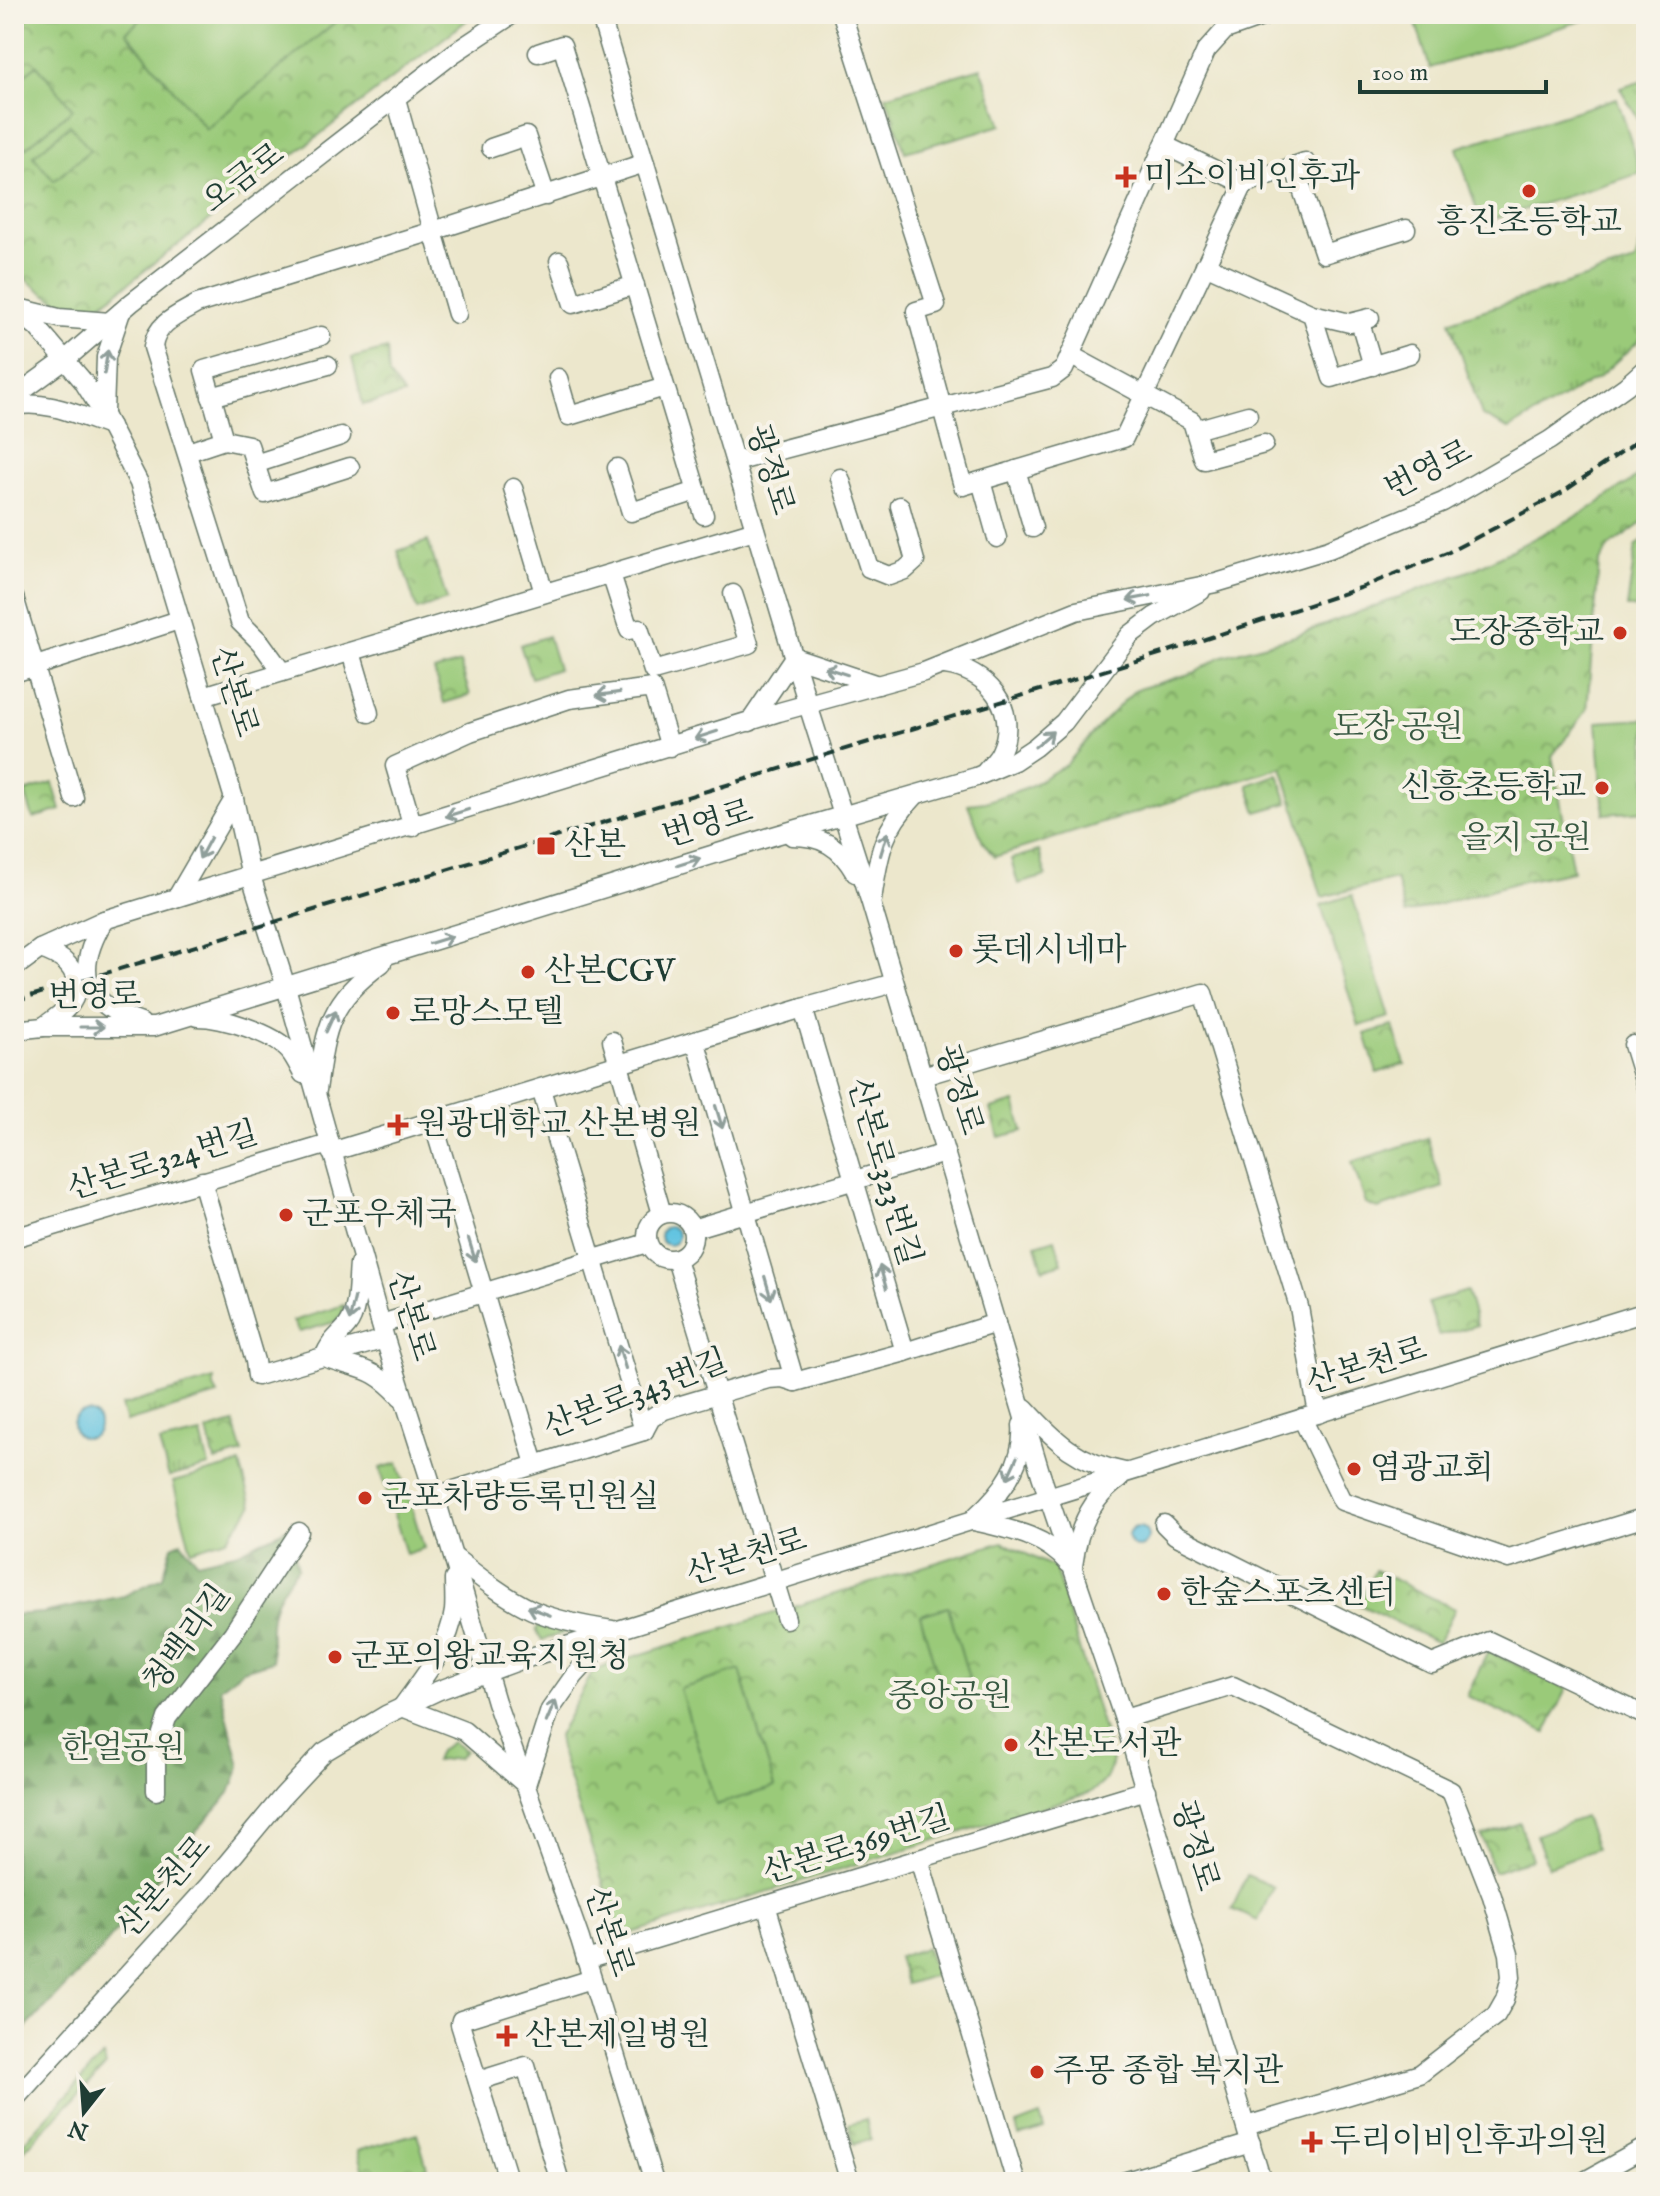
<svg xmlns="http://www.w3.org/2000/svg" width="1660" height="2196" viewBox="0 0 1660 2196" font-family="'IM FELL English','Noto Serif KR',serif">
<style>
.grass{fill:url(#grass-tufts);stroke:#5c8456;stroke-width:2}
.forest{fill:url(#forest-firs);stroke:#4d764e;stroke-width:2}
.park{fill:url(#park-crowns);stroke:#5c8456;stroke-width:2}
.garden{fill:#9aca79;stroke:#5c8456;stroke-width:2}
.water{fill:#63c4e1;stroke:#41808a;stroke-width:2}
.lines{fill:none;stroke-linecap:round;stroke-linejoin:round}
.minor-casing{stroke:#677869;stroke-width:21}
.minor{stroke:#fff;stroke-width:18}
.rail{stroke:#1f3d34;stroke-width:4;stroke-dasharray:12 6;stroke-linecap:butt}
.oneway{stroke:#8f9e9a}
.poi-dot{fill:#c8321e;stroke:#f7f3e8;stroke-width:3}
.labels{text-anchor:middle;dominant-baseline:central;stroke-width:8;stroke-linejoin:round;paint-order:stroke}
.poi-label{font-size:32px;fill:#1f3d34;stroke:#f7f3e8;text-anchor:start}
.street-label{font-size:32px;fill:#1f3d34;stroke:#f7f3e8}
.park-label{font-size:32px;fill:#385942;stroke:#f7f3e8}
</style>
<defs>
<pattern id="grass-tufts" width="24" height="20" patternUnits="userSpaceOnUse" patternTransform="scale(2)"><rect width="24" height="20" fill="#9aca79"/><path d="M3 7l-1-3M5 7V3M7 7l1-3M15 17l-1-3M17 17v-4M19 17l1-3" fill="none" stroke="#7da564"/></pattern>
<pattern id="forest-firs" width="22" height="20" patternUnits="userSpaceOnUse" patternTransform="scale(2)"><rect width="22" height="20" fill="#7bae69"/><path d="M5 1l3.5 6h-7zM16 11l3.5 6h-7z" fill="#648f57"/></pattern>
<pattern id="park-crowns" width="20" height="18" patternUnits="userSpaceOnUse" patternTransform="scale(2)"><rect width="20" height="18" fill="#9aca79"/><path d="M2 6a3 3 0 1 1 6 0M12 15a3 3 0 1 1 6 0" fill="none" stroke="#7da564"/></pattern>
</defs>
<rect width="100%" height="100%" fill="#f7f3e8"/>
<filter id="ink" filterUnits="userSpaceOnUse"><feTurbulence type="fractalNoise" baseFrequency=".0125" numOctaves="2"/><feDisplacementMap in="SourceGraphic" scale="16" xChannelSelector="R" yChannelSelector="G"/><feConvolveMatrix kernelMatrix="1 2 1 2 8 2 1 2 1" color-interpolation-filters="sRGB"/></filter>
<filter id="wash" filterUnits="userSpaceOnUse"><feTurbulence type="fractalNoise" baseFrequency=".006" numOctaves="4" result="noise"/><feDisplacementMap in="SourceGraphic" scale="32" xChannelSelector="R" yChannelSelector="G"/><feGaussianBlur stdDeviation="1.8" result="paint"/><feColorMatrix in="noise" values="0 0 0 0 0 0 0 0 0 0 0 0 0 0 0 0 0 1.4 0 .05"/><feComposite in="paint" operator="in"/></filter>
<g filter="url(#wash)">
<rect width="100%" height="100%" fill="#ece7cc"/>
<g class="grass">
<path d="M1646,80v52l-26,-44z"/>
<path d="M1646,224v110l-47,43 -90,52 -27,-13 -32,-95 185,-59z"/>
<path d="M214,1379v9l4,7 -92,27 -5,-16z"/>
<path d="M201,1434l8,32 -40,11 -10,-34z"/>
<path d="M542,1621l32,9 -32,10 -6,-10z"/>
<path d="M452,1742l13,9 -7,7 -23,3 4,-10z"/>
<path d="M103,2056l3,10 -92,94v-7z"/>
</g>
<path class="forest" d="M288,1528l10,39c-27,34 -31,52 -25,94l-30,9 -23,18 20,78 -10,27 -47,53 -82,104 -87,90v-425l29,-2 81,-17 39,-19 9,-31 9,-4 16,20 42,-10z"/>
<g class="park">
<path d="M33,14h442l-372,289c-40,13 -60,-11 -89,-33v-240z"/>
<path d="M981,68l21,57 -97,27 -19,-56z"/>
<path d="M387,349l2,26 15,20 -41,10 -11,-47z"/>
<path d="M1646,471v49l-37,27 -10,16 -12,147 -35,46 21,115 -55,11 -113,32 -9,-35 -74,18 -40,-130 -288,90 -11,-15 -15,-38 17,-2 43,-15 39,-23 34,-40 34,-34 61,-18 24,-15 75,-21 182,-68 108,-56z"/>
<path d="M428,541l19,59 -30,10 -19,-59z"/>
<path d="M548,636l10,33 -27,9 -11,-33z"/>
<path d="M460,663l10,32 -26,8 -10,-32z"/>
<path d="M1278,774l10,29 -31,9 -9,-27z"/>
<path d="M53,783l8,27 -28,8 -8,-26z"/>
<path d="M1039,851l7,25 -28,8 -7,-25z"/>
<path d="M1393,1026l12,38 -28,9 -12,-39z"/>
<path d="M1015,1102l8,29 -24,6 -8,-28z"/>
<path d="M1427,1138l16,49 -65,22 -12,-5 -14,-42z"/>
<path d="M1055,1239l7,24 -19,6 -7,-24z"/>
<path d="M1467,1291l10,34 -38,11 -11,-33z"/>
<path d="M234,1423l9,30 -28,8 -8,-30z"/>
<path d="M1002,1542l53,26 57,190c-2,18 -7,26 -23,35l-463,142 -7,-4 -58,-177 -3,-18 34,-63 18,-9z"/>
<path d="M1375,1570l80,39 -17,34 -80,-39z"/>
<path d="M1488,1651l79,38 -21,44 -79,-37z"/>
<path d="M1520,1823l12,36 -38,13 -12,-36z"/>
<path d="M926,1948l9,27 -29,9 -8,-27z"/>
<path d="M1040,2116l4,12 -25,8 -3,-11z"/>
<path d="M866,2119l5,20 -17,5 -5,-20z"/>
<path d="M417,2133l10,35 -46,14h-15l-9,-31z"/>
</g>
<g class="garden">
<path d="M148,14h197l-139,115 -80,-97z"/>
<path d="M1413,14h183l1,2 -167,52z"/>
<path d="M37,65l36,44 -54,44 -5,-6v-64z"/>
<path d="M1617,98l24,75 -160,50 -24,-75z"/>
<path d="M70,125l20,25 -36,31 -21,-25z"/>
<path d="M1646,538v72l-19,-3 9,-61z"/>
<path d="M1646,719v92l-42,3 -7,-92z"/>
<path d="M1352,895l38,122 -31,9 -38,-121z"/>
<path d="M344,1305l-2,10 -7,7 -36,10 -6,-11z"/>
<path d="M398,1463l26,85 -18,6 -26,-86z"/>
<path d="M240,1464l12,42 -25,33 -36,11 -18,-68z"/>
<path d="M948,1607l21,71 -28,8 -21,-71z"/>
<path d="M740,1670l35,117 -59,18 -36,-116z"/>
<path d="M1584,1817l12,32 -48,18 -12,-32z"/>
<path d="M1247,1875l26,12 -15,34 -26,-12z"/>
</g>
<g class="water">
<circle cx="669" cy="1236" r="9"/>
<circle cx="86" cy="1425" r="13"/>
<circle cx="1138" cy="1537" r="10"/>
</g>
</g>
<g filter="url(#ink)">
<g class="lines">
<g class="minor-casing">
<g id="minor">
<path d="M600,14l208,691 63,198 170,572 83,244 138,463"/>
<path d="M842,14l94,291 -20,6 47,175 161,-48 120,-254 -80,-39"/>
<path d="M538,53l24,-8 142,470"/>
<path d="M396,99l37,132 212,-68"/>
<path d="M491,148l35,-12 20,60"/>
<path d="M1294,166l30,88 82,-25"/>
<path d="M1244,184l61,-22"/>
<path d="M559,261l14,43 62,-19"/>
<path d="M1205,265l107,49 20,64 78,-24"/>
<path d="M18,308l41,10 51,4"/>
<path d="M14,309l23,18 46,54 21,34 35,68 95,316 17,77 35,111 99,352 50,157 61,206 84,237 74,243"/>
<path d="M1312,314l38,9 20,-5"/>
<path d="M1360,322l13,44"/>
<path d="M1070,355l122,66 12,39 60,-16"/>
<path d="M558,378l11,38 96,-29"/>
<path d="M14,397l51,-37 66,-57 323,-250 59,-39"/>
<path d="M211,397l117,-32"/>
<path d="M14,406c32,-7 66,10 96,20"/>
<path d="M104,412l2,-55 15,-45"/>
<path d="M1195,430l53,-15"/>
<path d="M224,440l25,5 16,49 85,-27"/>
<path d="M188,452l36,-12 -20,-70 117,-34"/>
<path d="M735,462l317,-84 12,-9 142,-318 19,-21 45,-16"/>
<path d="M255,464l86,-28"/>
<path d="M617,468l14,44 66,-21"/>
<path d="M1016,470l17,58"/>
<path d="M840,478l29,90 20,8 16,-6 10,-9 -15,-55"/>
<path d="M981,481l16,57"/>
<path d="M513,488l31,105"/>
<path d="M611,574l18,56 10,-2 14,43 96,-27 -16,-50"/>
<path d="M14,597l60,201"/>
<path d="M351,652l18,61"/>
<path d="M945,665c41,5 75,43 56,86 -3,8 -10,14 -15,20"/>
<path d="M282,672l-21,-29 -21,-21 -87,-275c3,-24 25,-32 44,-43l236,-73 24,83"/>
<path d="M14,673l165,-53"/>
<path d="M203,696l552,-166"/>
<path d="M750,722l44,-65 84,28"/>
<path d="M413,827l-18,-61 75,-34 99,-33 83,-11 18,59"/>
<path d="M792,836c30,0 48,10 63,37"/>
<path d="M177,897l57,-98"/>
<path d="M872,900c7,-45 9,-69 42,-103"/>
<path d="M104,920c-30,51 -22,83 37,103"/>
<path d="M40,949c21,6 42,21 35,46 -4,14 -22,24 -32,32"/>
<path d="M14,968l26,-19 64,-29 675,-208 145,-40 152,-61 140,-28 113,-34 114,-47 107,-62 76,-54 20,-18"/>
<path d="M803,1008l102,344"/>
<path d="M197,1017c25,0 77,16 93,35 5,6 9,15 13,22"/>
<path d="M14,1030l29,-3h111l619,-191 203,-59 38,-16 21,-14 29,-25 66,-87 24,-18 47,-26"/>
<path d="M612,1041l50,173"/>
<path d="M696,1043l99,339"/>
<path d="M1633,1045l13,42"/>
<path d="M923,1076l280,-83 96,314 19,107"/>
<path d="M541,1089l103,342"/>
<path d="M317,1090c9,-63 11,-87 65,-127"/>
<path d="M433,1122l102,342"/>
<path d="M331,1152l472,-144 91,-25"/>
<path d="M202,1181l53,180 2,15 128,-37"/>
<circle cx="670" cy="1236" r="23"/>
<path d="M692,1229l253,-76"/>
<path d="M14,1238l315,-94"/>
<path d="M676,1259l110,360"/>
<path d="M359,1264c-2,18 0,47 -12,62 -11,13 -16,14 -23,31 38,14 47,8 77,40"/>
<path d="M381,1324l266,-81"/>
<path d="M1025,1408c31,34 53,55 100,64"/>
<path d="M1302,1418l40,83 167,58 137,-42"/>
<path d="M435,1496l209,-65 7,-13 13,-8 104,-31 14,-1 13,4 110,-30 91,-29"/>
<path d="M976,1516c26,-23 49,-54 46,-91"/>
<path d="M974,1521c34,8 71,14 94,42"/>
<path d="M1164,1524l11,11 257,129 57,-23 157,75"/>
<path d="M454,1557c24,19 50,40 78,53 25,11 53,16 80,20"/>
<path d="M1073,1566c4,-34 17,-67 46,-87"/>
<path d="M454,1579c0,10 1,22 0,32 -5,37 -32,68 -52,96l62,24 62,54 24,-75 24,-34 39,-43"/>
<path d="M1124,1719l109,-33 218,105 41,105 17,58 2,23 -6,22 -9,16 -76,59 -174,52"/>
<path d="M156,1791v-39l11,-34 66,-85 66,-101"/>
<path d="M919,1859l97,323"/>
<path d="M766,1905l84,277"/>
<path d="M586,1960l560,-170"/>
<path d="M478,2081l48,-15 34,116"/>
<path d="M14,2100l195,-215 73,-88 42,-45 62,-37 51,-24 84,-31 1125,-348"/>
<path d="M509,2182l-49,-158 1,-4 131,-41"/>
<path d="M1123,2182l128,-39"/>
<path d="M1583,2182l63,-35"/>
</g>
</g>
<use href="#minor" class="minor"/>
<path class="rail" d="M14,1001l1155,-350 191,-63 89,-36 114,-60 83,-57"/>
</g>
<defs><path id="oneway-shaft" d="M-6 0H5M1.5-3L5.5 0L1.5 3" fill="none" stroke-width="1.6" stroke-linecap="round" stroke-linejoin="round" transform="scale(2)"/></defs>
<g class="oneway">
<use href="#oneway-shaft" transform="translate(106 362) rotate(-81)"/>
<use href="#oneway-shaft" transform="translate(1139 598) rotate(169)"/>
<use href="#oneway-shaft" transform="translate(836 671) rotate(-162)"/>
<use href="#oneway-shaft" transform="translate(608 694) rotate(172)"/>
<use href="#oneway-shaft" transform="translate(706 735) rotate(162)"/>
<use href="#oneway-shaft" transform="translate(1044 739) rotate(-41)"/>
<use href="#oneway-shaft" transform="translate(457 813) rotate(163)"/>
<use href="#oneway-shaft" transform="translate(884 844) rotate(-73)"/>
<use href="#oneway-shaft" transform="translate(205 848) rotate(118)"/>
<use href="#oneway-shaft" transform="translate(689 862) rotate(-17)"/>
<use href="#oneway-shaft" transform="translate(441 940) rotate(-17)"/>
<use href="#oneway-shaft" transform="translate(331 1021) rotate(-66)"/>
<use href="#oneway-shaft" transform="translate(92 1027)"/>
<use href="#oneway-shaft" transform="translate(719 1117) rotate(73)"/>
<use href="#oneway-shaft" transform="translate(472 1250) rotate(73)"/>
<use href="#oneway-shaft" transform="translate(883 1277) rotate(-106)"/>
<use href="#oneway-shaft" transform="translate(768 1288) rotate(74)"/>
<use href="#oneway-shaft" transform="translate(352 1309) rotate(103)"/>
<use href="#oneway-shaft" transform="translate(622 1357) rotate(-107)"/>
<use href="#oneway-shaft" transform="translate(1012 1468) rotate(115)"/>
<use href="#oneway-shaft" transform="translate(539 1611) rotate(-159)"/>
<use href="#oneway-shaft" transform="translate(551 1711) rotate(-67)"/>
</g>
</g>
<g class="poi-dot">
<path d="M1122 165h8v8h8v8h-8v8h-8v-8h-8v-8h8z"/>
<circle cx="1529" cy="191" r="8"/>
<circle cx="1620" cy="633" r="8"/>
<circle cx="1602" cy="788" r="8"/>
<rect x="536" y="836" width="20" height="20" rx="4"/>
<circle cx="956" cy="951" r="8"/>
<circle cx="528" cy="972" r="8"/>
<circle cx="393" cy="1013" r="8"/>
<path d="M394 1113h8v8h8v8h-8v8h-8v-8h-8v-8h8z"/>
<circle cx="286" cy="1215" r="8"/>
<circle cx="1354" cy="1469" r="8"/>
<circle cx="365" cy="1498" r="8"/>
<circle cx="1164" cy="1594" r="8"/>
<circle cx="335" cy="1657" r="8"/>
<circle cx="1011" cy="1745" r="8"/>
<path d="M503 2024h8v8h8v8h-8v8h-8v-8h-8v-8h8z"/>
<circle cx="1037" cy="2072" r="8"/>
<path d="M1308 2130h8v8h8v8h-8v8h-8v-8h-8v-8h8z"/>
</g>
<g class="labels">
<g class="poi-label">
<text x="1144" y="177">미소이비인후과</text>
<text x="1529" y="223" text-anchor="middle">흥진초등학교</text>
<text x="1604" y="633" text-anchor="end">도장중학교</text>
<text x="1586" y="788" text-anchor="end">신흥초등학교</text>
<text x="564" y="846">산본</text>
<text x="972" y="951">롯데시네마</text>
<text x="544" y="972">산본CGV</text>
<text x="409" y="1013">로망스모텔</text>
<text x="416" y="1125">원광대학교 산본병원</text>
<text x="302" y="1215">군포우체국</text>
<text x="1370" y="1469">염광교회</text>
<text x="381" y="1498">군포차량등록민원실</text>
<text x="1180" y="1594">한숲스포츠센터</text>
<text x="351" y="1657">군포의왕교육지원청</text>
<text x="1027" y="1745">산본도서관</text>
<text x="525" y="2036">산본제일병원</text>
<text x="1053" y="2072">주몽 종합 복지관</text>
<text x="1330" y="2142">두리이비인후과의원</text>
</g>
<g class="street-label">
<text transform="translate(244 179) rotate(-37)">오금로</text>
<text transform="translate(769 470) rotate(73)">광정로</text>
<text transform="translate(1429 471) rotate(-27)">번영로</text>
<text transform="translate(233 692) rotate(73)">산본로</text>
<text transform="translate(708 825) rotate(-17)">번영로</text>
<text transform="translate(95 997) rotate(-1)">번영로</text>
<text transform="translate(958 1090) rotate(73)">광정로</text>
<text transform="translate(163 1162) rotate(-17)">산본로324번길</text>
<text transform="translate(883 1172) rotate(74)">산본로323번길</text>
<text transform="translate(410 1316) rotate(73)">산본로</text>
<text transform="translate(1367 1367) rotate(-17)">산본천로</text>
<text transform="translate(636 1395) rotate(-21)">산본로343번길</text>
<text transform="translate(747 1558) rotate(-17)">산본천로</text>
<text transform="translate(188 1639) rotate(-54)">청백리길</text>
<text transform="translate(857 1846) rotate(-17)">산본로369번길</text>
<text transform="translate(1194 1846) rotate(73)">광정로</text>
<text transform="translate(165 1888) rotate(-49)">산본천로</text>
<text transform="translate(608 1932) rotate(72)">산본로</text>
</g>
<g class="park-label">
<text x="1398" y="728">도장 공원</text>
<text x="1526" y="839">을지 공원</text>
<text x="950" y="1697">중앙공원</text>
<text x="123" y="1749">한얼공원</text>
</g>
</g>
<rect width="1660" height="2196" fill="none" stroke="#f7f3e8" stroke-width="48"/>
<g transform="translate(84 2112) rotate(197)" stroke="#f7f3e8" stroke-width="6" paint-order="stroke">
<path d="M0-6L14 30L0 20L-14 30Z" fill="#1f3d34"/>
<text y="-12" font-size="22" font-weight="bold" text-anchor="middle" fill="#1f3d34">N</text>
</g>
<path d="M1360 80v12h186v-12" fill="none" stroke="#1f3d34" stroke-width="4"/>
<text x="1372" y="80" font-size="24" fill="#1f3d34" stroke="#f7f3e8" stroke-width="6" paint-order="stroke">100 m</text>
</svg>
